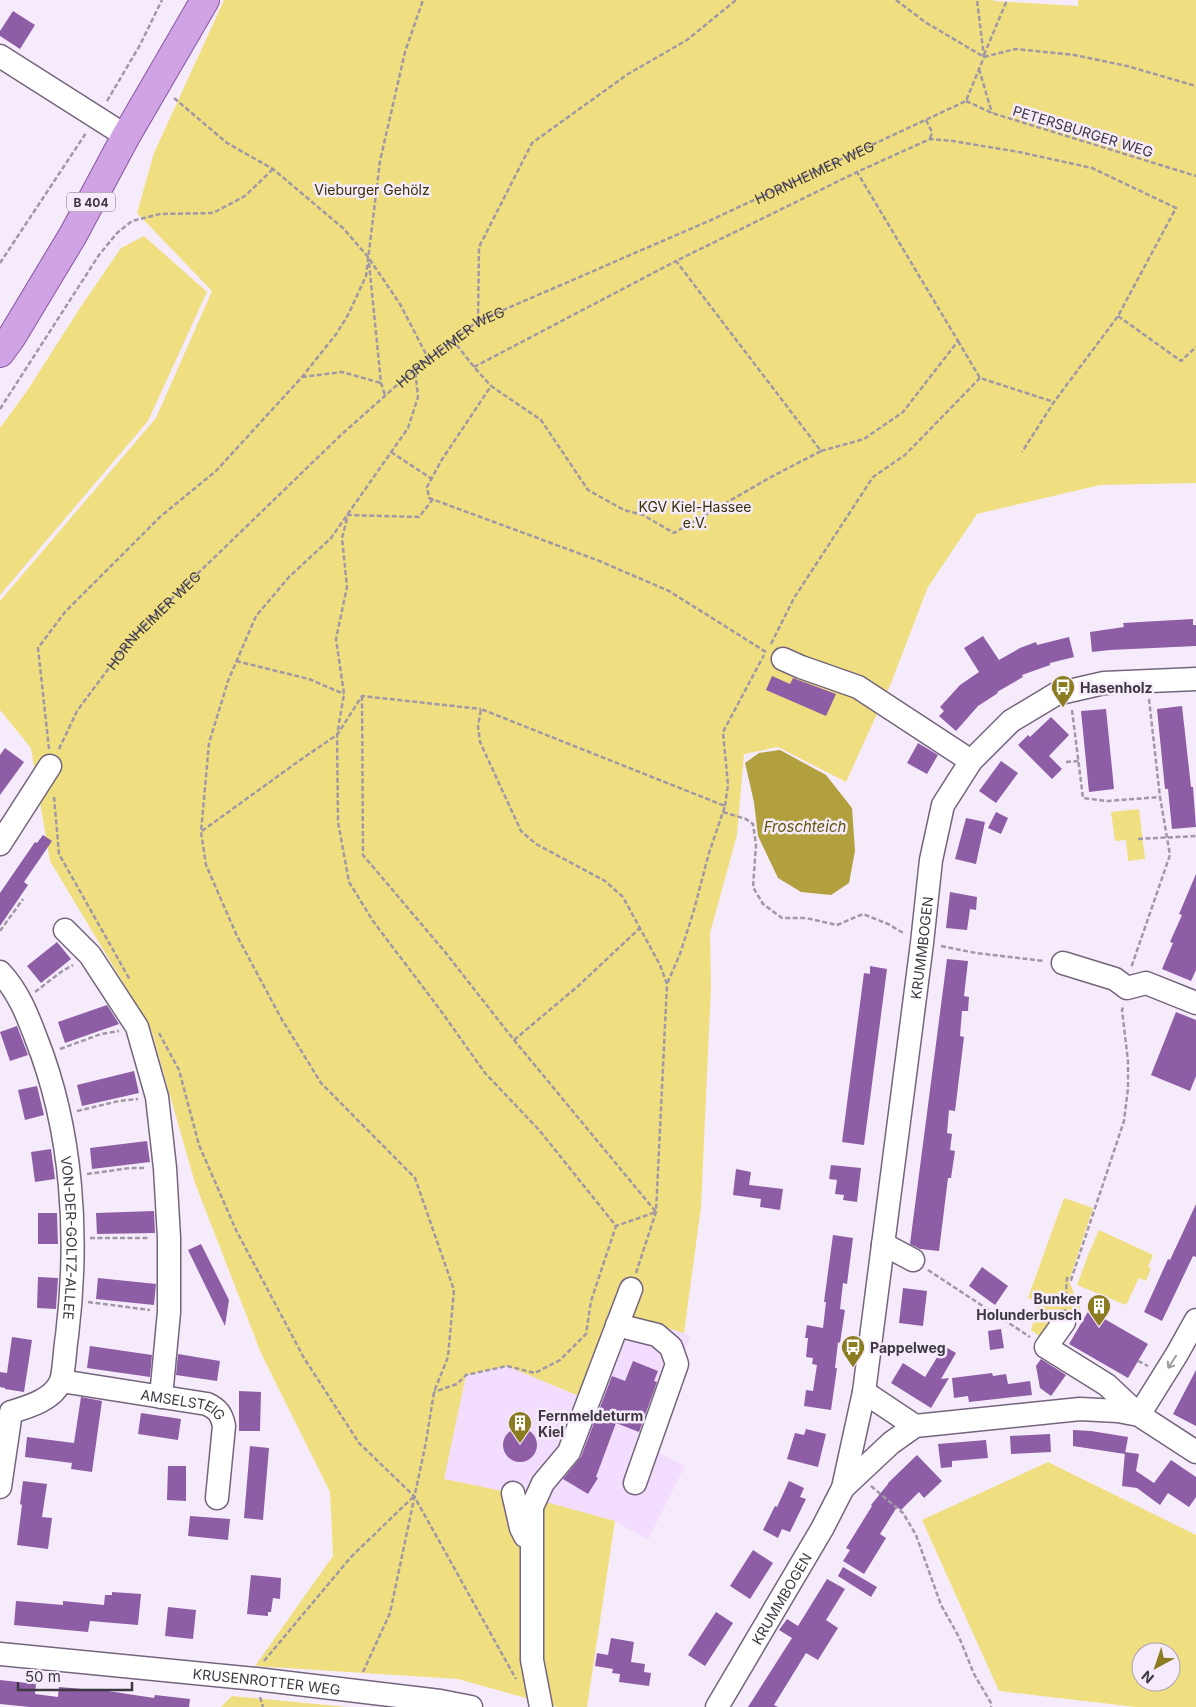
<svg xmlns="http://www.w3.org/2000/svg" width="1196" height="1707" viewBox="0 0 1196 1707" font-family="Inter,sans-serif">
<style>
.built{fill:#f3ddfe}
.green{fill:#f0df80;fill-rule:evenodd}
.water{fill:#b2a03e}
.building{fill:#8d5da5}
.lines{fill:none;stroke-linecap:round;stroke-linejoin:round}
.minor-casing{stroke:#74657c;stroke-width:25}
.major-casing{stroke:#8855a1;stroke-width:30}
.path{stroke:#a198a6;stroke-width:2.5;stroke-dasharray:5 2.5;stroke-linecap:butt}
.minor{stroke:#fff;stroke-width:22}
.major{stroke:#d0a3e5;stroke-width:28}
.oneway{stroke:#9e9ca0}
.labels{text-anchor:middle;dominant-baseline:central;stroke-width:5;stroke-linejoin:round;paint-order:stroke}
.shield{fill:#f6ebfb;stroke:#756e7a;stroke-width:1}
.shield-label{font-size:12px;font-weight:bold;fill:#3e3842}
.street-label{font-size:14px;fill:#3e3842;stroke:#f6ebfb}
.park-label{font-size:14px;fill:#383105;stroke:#f6ebfb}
.poi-label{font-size:14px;font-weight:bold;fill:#3e3842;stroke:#f6ebfb;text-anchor:start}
.water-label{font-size:15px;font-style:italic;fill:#615508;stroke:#f6ebfb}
</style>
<rect width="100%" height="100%" fill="#f6ebfb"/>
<path class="built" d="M620,1313l70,22 -33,117 28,14 -37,74 -33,-19 -172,-42 23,-104 41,-9 72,30z"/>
<g class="green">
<path d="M224,0h770v1l84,5v-6h118v483l-96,2 -123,29 -49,73 -37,96 -45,99 -68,-35 -34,7 -7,81 -27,98 1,54 -10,220 -17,126 -69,-22 -36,85 -72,-30 -41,9 -22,104 69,14 102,28 -28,186h-29l-100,-28 -203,-13 78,-110 -3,-64 -69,-139 -66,-170 -44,-154 -101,-168 -19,-113 -31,-38v-109l156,-183 56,-127 -75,-78 17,-60z"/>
<path d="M144,236l63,56 -59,129 -148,174v-167l27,-37 53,-83 41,-60z"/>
<path d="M1139,809l6,50 -17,2 -2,-21 -11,1 -4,-29z"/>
<path d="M1064,1198l29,10 -24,73 11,27 -24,40 -25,-18 8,-27 -11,-5z"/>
<path d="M1099,1230l54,25 -5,12 3,1 -5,13 -7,-3 -13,27 -49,-20 12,-32z"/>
<path d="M1048,1462l148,73v172h-60l-137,-16 -77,-171zM1141,1652h30v30h-30z"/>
<path d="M232,1696l115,11h-126z"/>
</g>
<path class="water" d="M780,750l46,25 26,33 3,43 -6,32 -18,12 -30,-3 -23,-14 -20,-42 -4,-34 -9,-39 14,-10z"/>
<g class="building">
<path d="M13,11l22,14 -15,24 -20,-13v-5z"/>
<path d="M1193,619v6h3v21l-86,4 -18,2 -2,-20 34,-5 -1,-4z"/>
<path d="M983,636l16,24 21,-12 16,-6 1,3 32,-8 5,20 -24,6v2l-28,10 1,2 -26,15 1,1 -20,13 -22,25 -17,-15 5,-5 -4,-4 20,-22 19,-13 -15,-24z"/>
<path d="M772,676l18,8 3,-6 43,16 -10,22 -60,-26z"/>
<path d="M1182,706l9,81h2l3,40 -24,2 -4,-40h-3l-8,-80z"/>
<path d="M1106,709l8,80 -25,3 -8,-81z"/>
<path d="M1051,717l18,18 -20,21 13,13 -10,10 -34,-34 10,-10 2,2z"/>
<path d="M918,743l20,12 -11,19 -20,-11z"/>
<path d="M5,748l19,14 -24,33v-40z"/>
<path d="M1001,761l17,12 -22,30 -17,-12z"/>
<path d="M996,812l12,6 -7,16 -13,-6z"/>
<path d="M966,818l19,4 -9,42 -21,-5z"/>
<path d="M43,835l9,6 -28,41 4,3 -28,41v-33l35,-51 2,1z"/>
<path d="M1196,874v96l-5,11 -29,-12 11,-26 -3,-1 12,-27 -3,-1z"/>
<path d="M950,892l27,5 -1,13 -6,-1 -3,21 -21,-2z"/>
<path d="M57,942l14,17 -30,24 -14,-17z"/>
<path d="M947,959l21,2 -4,35 5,1 -1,14h-6l-2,25 4,1 -9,74 -6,-1 -2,23 5,1 -2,16 5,1 -4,27h-3l-9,73 -19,-2 -10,-5z"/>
<path d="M870,966l17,3 -23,176 -22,-3 22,-169 6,1z"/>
<path d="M107,1005l12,19 -54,19 -7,-21z"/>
<path d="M1176,1012l20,8v56l-6,15 -39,-16z"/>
<path d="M17,1026l11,29 -18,6 -10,-29z"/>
<path d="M134,1071l5,22 -57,13 -5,-21z"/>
<path d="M37,1086l7,29 -19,5 -7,-30z"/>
<path d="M147,1141l3,21 -58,7 -2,-21z"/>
<path d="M51,1149l4,30 -20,3 -4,-30z"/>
<path d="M831,1165l30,3 -4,34 -14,-2 1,-5 -9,-1 2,-14 -8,-1z"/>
<path d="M736,1169l15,3 -2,13 34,4 -3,21 -20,-3 1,-8 -28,-4z"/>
<path d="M1196,1204v53l-3,-1 -31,65 -18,-9 24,-53 2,1z"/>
<path d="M154,1211l1,22 -58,1 -1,-21z"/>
<path d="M38,1213h19l1,31h-20z"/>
<path d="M833,1235l20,3 -6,46 -4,-1 -3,26 5,1 -5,33 -2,-1 -3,26h2l-6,42 -27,-4 2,-16 7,1 4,-26 -5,-1 1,-6 -7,-1 2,-19h-3l2,-13 16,3 3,-26h-2z"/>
<path d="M201,1244l28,56 -4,26 -37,-76z"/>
<path d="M982,1267l26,19 -13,19 -26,-19z"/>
<path d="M38,1277l20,1 -2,31 -19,-1z"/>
<path d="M98,1278l58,6 -2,21 -58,-6z"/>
<path d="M903,1288l24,3 -4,35 -24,-3z"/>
<path d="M1089,1310l59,34 -20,34 -59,-34z"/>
<path d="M1001,1329l3,19 -14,2 -2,-19z"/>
<path d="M12,1337l20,3 -8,52 -19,-3v-1l-5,-1v-15l7,1z"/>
<path d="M90,1346l62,9 -2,22 -63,-9z"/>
<path d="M944,1346l12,7 -15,26 8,-1 -18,30 -40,-25 12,-20 22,14z"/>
<path d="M178,1354l42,7 -3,20 -41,-6z"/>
<path d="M1041,1359l25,16 -15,21 -11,-8 -4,-22z"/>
<path d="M633,1361l25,10 -4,10 3,1 -18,50 -23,-9 -20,54 2,1 -10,16 -25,-15 18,-22 31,-81 13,5z"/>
<path d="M1196,1370v56l-23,-12z"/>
<path d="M992,1373l1,3 13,-2 2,10 22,-3 2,14 -63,7 -1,-6 -14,2 -2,-20z"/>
<path d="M239,1391l22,1 -1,39h-21z"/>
<path d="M81,1397l21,4 -10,71 -21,-3 1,-6 -47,-6 2,-20 47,6z"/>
<path d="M141,1413l40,6 -3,21 -40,-6z"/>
<circle cx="520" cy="1445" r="17"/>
<path d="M806,1429l20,5 -8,33 -31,-8 8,-26 9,2z"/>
<path d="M1073,1430l18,1 37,6 -3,17 -52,-8z"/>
<path d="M1050,1434l1,18 -40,2 -1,-18z"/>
<path d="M986,1440l2,18 -36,3v6l-11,1 -3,-24z"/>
<path d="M250,1446l19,2 -6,72 -19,-2z"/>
<path d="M1125,1452l14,2 -3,17 18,12 17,-23 25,17v20l-7,10 -21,-14 -8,12 -23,-17 -15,-2z"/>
<path d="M917,1455l25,26 -18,17 -5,-6 -18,18 -4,-3 -17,27 6,4 -22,36 -21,-13 7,-11 -4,-2 26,-42 -1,-1 17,-21v-1z"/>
<path d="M168,1466h18v35l-19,-1z"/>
<path d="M23,1481l24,3 -5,33 10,1 -4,31 -31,-4 5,-40 -2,-1z"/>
<path d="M789,1481l15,7 -4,9 6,2 -16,33 -8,-3 -4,9 -15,-8 12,-24 2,1z"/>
<path d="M190,1516l40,3 -2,21 -40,-4z"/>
<path d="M753,1550l20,13 -23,36 -20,-13z"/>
<path d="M843,1567l34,20 -6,10 -33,-21z"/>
<path d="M251,1575l30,3 -1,21 -7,-1 -2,14h-3v4l-21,-2z"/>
<path d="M827,1579l18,10 -19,31 12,8 -20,32 -12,-7 -32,52 4,2h-30l44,-69 -13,-8 8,-11 11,7z"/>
<path d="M112,1592l29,2 -3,31 -48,-4 -2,11 -74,-7 2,-24 47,4v-4l41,4 1,-10h7z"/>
<path d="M168,1607l28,3 -3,29 -28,-3z"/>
<path d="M716,1612l17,11 -28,43 -17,-11z"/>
<path d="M611,1638l23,4 -3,20 14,2 -1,8 7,1 -2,13 -30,-4 1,-8 -8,-1 1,-4 -18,-3 2,-13 11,2z"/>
<path d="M0,1680l36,4 -1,10 23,3 1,-10 35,3 1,-1 59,9 1,-3 35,4 -1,8h-159l-30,-3z"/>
</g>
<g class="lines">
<g class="minor-casing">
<g id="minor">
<path d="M0,56l126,80"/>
<path d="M783,659l18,8 57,20 113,74"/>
<path d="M0,844l50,-78"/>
<path d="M65,930l25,25 47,72 20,70 8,71 4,70v74l-8,85"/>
<path d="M1063,963l52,16 12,9 19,-5 50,20"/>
<path id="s2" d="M0,972c18,19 27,42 36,66 37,93 43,199 31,298 -2,10 -3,37 -6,45 -8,19 -33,26 -50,31l-11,75"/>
<path d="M883,1244l30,16"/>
<path d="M1064,1322l-18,25 61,38 32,30 38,-61 19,-34"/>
<path d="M617,1325l40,10 14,12 6,17 -42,119"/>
<path id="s3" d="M61,1381l146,23c11,5 15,11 17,22l-7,72"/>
<path d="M864,1392l51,34"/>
<path d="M843,1488l48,-45 24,-17 165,-17 38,2 21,4 57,37"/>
<path d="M513,1493l8,35 4,8"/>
<path id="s4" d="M0,1654l256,25 184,22 31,6"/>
<path d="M541,1707l-9,-47v-153l11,-24 26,-31 62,-163"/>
<path id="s5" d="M717,1707l105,-178 21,-41 21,-96 58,-449 9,-83 12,-55 28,-44 40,-40 45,-27 48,-11 92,-4"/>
</g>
</g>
<g class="major-casing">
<path id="major" d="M0,353l11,-15 62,-103 53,-99 79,-136"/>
</g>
<g class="path">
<path d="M896,0l29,22 59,35 31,-8 59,6 53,11 69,20"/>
<path d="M984,55l23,-55"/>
<path d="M979,69l13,44"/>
<path d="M174,98l53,45 46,26 71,60 24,28 32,47 28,54"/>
<path d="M107,101l33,-56 22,-45"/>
<path d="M966,101l26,12 204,63"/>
<path d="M926,120l6,12 -2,7"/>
<path d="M0,263l86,-130"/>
<path d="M369,263l12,120 4,12"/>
<path d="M1118,316l63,45 15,-14"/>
<path d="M478,321l1,-74 53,-104 96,-69 59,-34 49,-40"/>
<path d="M452,339l22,28 17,19"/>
<path d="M958,341l22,37 74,24"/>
<path d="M474,367l202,-106"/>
<path d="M302,377l40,-5 39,11"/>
<path d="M0,409l99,-154 18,-22 15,-12 28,-7 53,-1 32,-17 28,-27"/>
<path d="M821,451l43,-12 39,-27 55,-71 -101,-169 73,-33 23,2 66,11 73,16 84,40 -58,108 -64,86 -32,50"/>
<path d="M391,452l41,27"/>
<path d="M433,499l-14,18 -71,-2 -6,23 5,49 -11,52 8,55 -7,41 1,87 11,60 24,39 68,90 44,62 55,58 76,95 -25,75 -5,33 -26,26 -25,13 -28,-7 -41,9 -9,9 -23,8"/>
<path d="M771,644l23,-46 79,-121 32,-22 75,-77"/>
<path d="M766,652l-97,-61 -72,-31 -168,-62 -2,-11 14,-26 50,-75 50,34 47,70 36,20 19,5 31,18 97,-56 50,-26 -145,-190 181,-89"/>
<path d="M236,661l73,18 35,15"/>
<path d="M362,696l1,159 82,97 69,88 142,172 -40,14"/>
<path d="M1149,699l11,98"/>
<path d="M1072,710l11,88 24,3 53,-4 10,58 -39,113"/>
<path d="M49,749l-11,-101 27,-36 96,-96 55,-45 86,-94 35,-44 12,-20 17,-37 14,-115 25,-109 18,-52"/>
<path id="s1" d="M59,749l18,-38 55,-74 209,-202 74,-66 63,-48 233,-101 255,-119 18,-44 -7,-57"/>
<path d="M1066,762l13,-1"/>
<path d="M54,797l5,57 71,126"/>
<path d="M725,806l3,-21 -5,-53 41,-77"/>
<path d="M723,812l23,7 7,5 3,21 -3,42 10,17 19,14h24l31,7 26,-11 25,10 17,10"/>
<path d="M202,831l101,-73 34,-23 25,-39 119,13"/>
<path d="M1138,839l58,-3"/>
<path d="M0,931l23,-32"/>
<path d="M941,946l35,7 68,8"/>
<path d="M35,992l26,-20 12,-7"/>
<path d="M159,1033l20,37 20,75 37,85 68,128 55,85 55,53 102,183"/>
<path d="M514,1040l63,-53 63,-59"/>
<path d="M60,1049l41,-15 18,-3"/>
<path d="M77,1111l42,-10 19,-2"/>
<path d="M87,1174l43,-6h16"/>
<path d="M90,1238h60"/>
<path d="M928,1270l102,67"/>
<path d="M636,1273l20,-61 11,-228 -7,-19 -37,-68 -18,-16 -69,-37 -15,-13 -41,-89 -2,-16 3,-17 244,97 -16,47 -15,57 -14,44 -13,30"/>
<path d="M88,1302l62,8"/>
<path d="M1065,1304l2,-26 4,2 53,-159 4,-33v-27l-6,-51 2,-5"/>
<path d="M1138,1361l10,5"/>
<path d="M871,1486l32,27 13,22 25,70 18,32 15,37 17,29v4"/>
<path d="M264,1661l87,-104 62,-60"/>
<path d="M363,1672l27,-59 36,-171 8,-50 14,-35 6,-67 -39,-112 -94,-95 -40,-65 -44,-82 -31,-71 -5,-33 8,-89 19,-62 28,-65 33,-39 42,-39 77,-110 10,-31 -3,-28"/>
<path d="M260,1697l3,10"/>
</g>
<use href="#minor" class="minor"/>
<use href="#major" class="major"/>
</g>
<defs><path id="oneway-shaft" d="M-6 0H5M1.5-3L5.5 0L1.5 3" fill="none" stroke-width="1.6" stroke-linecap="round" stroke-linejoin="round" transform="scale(1.25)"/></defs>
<use class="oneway" href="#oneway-shaft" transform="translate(1172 1362) rotate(123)"/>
<defs>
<g id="bus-pin" transform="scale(1.25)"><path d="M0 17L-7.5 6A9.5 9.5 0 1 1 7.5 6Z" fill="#8b7b21" stroke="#f6ebfb"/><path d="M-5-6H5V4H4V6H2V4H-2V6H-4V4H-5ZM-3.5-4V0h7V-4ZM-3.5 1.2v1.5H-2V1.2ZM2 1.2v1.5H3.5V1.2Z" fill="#fff"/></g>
<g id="building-pin" transform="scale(1.25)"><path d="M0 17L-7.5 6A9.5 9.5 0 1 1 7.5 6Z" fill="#8b7b21" stroke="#f6ebfb"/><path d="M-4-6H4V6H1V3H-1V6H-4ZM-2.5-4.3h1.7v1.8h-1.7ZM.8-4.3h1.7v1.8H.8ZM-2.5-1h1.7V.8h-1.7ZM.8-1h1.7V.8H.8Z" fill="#fff"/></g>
</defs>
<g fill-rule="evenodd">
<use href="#bus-pin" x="1063" y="687"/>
<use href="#building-pin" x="1099" y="1306"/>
<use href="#bus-pin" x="853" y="1347"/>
<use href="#building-pin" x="520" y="1423"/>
</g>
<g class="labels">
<rect class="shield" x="67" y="192.5" width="48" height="19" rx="4"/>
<g class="shield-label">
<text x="91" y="202">B 404</text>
</g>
<g class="street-label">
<text transform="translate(1083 131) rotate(17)">PETERSBURGER WEG</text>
<text stroke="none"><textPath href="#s1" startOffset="971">HORNHEIMER WEG</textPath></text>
<text stroke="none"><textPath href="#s1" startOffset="566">HORNHEIMER WEG</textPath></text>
<text stroke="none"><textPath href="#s1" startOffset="161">HORNHEIMER WEG</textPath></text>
<text stroke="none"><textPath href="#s5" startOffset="799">KRUMMBOGEN</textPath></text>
<text stroke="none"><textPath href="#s2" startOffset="280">VON-DER-GOLTZ-ALLEE</textPath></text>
<text stroke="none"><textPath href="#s3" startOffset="125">AMSELSTEIG</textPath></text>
<text stroke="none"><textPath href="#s5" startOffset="126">KRUMMBOGEN</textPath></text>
<text stroke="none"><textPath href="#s4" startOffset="268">KRUSENROTTER WEG</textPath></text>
</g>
<g class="park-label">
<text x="372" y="189">Vieburger Gehölz</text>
<text x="695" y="506">KGV Kiel-Hassee<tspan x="695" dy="16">e.V.</tspan></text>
</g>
<g class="poi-label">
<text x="1080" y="687">Hasenholz</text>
<text x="1082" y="1298" text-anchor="end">Bunker<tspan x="1082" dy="16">Holunderbusch</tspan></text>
<text x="870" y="1347">Pappelweg</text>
<text x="538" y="1415">Fernmeldeturm<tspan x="538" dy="16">Kiel</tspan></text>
</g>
<g class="water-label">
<text x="805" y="826">Froschteich</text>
</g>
</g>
<g transform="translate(1156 1667) rotate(220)"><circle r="24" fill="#f6ebfb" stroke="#aca3b1"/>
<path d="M0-4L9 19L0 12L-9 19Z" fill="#8b7b21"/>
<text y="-8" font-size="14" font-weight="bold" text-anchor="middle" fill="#3e3842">N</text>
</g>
<path d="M18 1682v8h114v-8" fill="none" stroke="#3e3842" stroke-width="2.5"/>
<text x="25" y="1682" font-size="15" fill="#3e3842" stroke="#f6ebfb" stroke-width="4" paint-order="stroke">50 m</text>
</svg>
